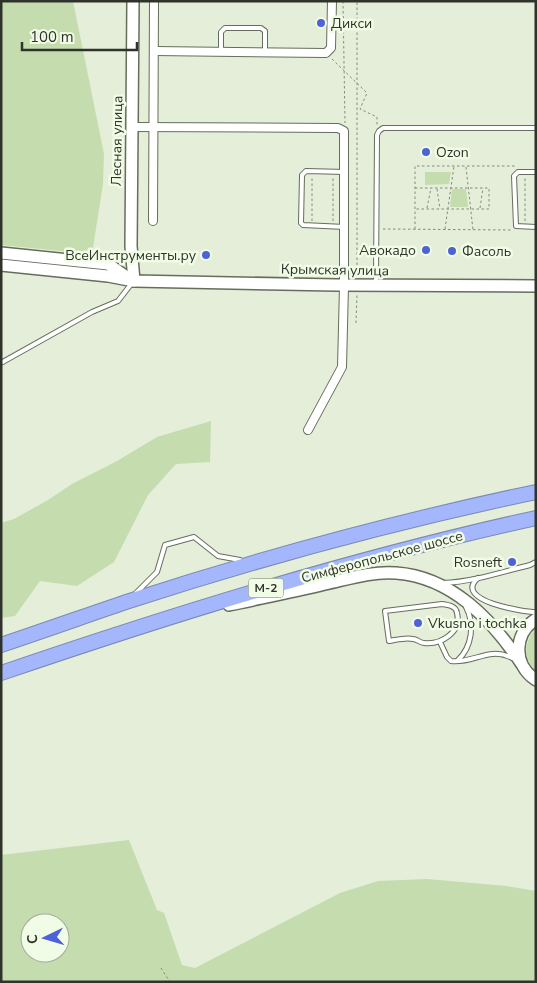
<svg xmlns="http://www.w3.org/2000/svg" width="537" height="983" viewBox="0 0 537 983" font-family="'Nunito Sans',sans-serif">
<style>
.green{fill:#c5dcaf;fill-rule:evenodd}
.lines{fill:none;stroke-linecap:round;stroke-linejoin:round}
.lane-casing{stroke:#656e5c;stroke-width:6}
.street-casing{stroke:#656e5c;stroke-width:10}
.secondary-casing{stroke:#656e5c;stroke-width:14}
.highway-casing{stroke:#7b89b4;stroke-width:16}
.path{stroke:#848b7d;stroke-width:1;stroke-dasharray:2.5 2.5;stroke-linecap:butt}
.lane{stroke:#fff;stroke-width:4}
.street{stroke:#fff;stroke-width:8}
.secondary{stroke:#fff;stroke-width:11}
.highway{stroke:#a4b7fd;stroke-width:14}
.poi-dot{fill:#4e62d7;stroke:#f1fce6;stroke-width:2}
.labels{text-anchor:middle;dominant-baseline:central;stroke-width:5;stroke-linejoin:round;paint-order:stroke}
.shield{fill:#f1fce6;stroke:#696f63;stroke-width:1}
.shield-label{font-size:12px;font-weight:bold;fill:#2f332b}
.poi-label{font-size:14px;fill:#2f332b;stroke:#f1fce6;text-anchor:start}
.street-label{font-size:14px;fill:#2f332b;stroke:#f1fce6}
</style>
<rect width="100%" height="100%" fill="#e4eed9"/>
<g class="green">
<path d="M1,1h72l31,153 -1,30 -11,70 -91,-9z"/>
<path d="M425,172h26l-2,12 -24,1z"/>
<path d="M452,189h14l2,18h-18z"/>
<path d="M211,421l-1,41 -34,2 -28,31 -34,67 -37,24 -37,-5 -25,35 -14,2v-95l13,-4 34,-19 24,-16 45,-23 40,-24z"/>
<path d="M536,628v44c-13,-16 -13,-28 0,-44z"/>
<path d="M129,840l28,70 7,3 18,52 13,3 145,-75 38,-12 49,-2 80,7 29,5v91h-535v-127zM30,923h30v30h-30z"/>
</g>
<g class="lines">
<g class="lane-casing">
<g id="lane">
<path d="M221,52v-20l4,-4h36l4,3v21"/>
<path d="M536,172h-18l-4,4 2,50 20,1"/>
<path d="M345,227l-42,-2 -2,-2 1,-48 4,-4 39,1"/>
<path d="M376,283l1,-148 2,-4 4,-3h153"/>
<path d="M1,363l91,-51 26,-11 14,-18"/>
<path d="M478,578c-26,23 46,34 58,34"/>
<path d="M443,583c29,-1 59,-11 87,-18l6,-3"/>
<path d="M135,594l22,-22 8,-27 29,-8 24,19 22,4"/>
<path d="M442,604c7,1 14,2 15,9 5,19 -16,32 -33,30 -4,0 -7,-4 -11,-4 -7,-2 -17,1 -24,2l-4,-30z"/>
<path d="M440,642l7,15 4,4c22,3 38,-15 61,-3"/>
<path d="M458,660c14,-13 17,-36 8,-53"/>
</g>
</g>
<g class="street-casing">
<g id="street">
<path d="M154,51l172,2 5,-5 1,-47"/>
<path d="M132,127l206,1 6,3v155l-2,81 -34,63"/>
<path d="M153,221l1,-220"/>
</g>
</g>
<g class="secondary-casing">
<g id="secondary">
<path d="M133,1l-2,245 3,35"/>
<path d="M1,253l107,11 20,14"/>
<path d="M1,265l107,11 26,5 202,4 200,1"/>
<path d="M229,605c32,-7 64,-13 96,-21 23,-5 47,-13 71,-11 56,4 96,47 125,90"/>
<path d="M536,619c-23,15 -23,46 0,61"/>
</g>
</g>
<g class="highway-casing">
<g id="highway">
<path d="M1,645c42,-14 84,-29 125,-43 135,-44 272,-81 410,-110"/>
<path d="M1,673c176,-60 353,-115 535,-155"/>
</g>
</g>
<g class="path">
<path d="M343,1l2,122"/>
<path d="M332,59l35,34 -7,16 17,8v8"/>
<path d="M466,167l7,63"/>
<path d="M415,188h74v21h-73"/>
<path d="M437,189l3,20"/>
<path d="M427,208l4,-20"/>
<path d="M480,208l3,-20"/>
<path d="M312,221v-44"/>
<path d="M333,221v-44"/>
<path d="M525,221v-43"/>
<path d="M383,229l130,1"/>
<path d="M415,229v-63h101"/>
<path d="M445,229l9,-63"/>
<path d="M357,275v-274"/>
<path d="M356,323l1,-29"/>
<path d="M161,968l9,14"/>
</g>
<use href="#lane" class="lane"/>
<use href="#street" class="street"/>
<use href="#secondary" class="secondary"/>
<use href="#highway" class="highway"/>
</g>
<g class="poi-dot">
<circle cx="321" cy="23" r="5"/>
<circle cx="426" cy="152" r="5"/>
<circle cx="426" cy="250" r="5"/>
<circle cx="452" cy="251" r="5"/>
<circle cx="206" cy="255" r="5"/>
<circle cx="512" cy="562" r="5"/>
<circle cx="418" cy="623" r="5"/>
</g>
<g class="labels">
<rect class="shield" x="248.5" y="578.5" width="35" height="19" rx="4"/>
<g class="shield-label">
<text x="266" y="588">М-2</text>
</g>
<g class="poi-label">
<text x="331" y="23">Дикси</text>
<text x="436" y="152">Ozon</text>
<text x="416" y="250" text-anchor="end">Авокадо</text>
<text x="462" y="251">Фасоль</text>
<text x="196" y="255" text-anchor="end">ВсеИнструменты.ру</text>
<text x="502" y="562" text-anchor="end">Rosneft</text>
<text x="428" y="623">Vkusno i tochka</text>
</g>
<g class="street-label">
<text transform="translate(117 141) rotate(-89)">Лесная улица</text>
<text transform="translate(335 270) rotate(1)">Крымская улица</text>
<text transform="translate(382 557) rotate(-15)">Симферопольское шоссе</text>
</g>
</g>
<rect width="537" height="983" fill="none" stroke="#2f332b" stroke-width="5"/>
<g transform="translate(45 938) rotate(265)"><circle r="24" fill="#f1fce6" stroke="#a3ac9b"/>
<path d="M0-4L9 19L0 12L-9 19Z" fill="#4e62d7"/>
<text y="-8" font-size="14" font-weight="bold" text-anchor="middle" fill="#2f332b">С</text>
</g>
<path d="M22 42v8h115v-8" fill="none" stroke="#2f332b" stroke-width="2.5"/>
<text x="30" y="42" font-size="15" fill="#2f332b" stroke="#f1fce6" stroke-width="4" paint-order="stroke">100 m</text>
</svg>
